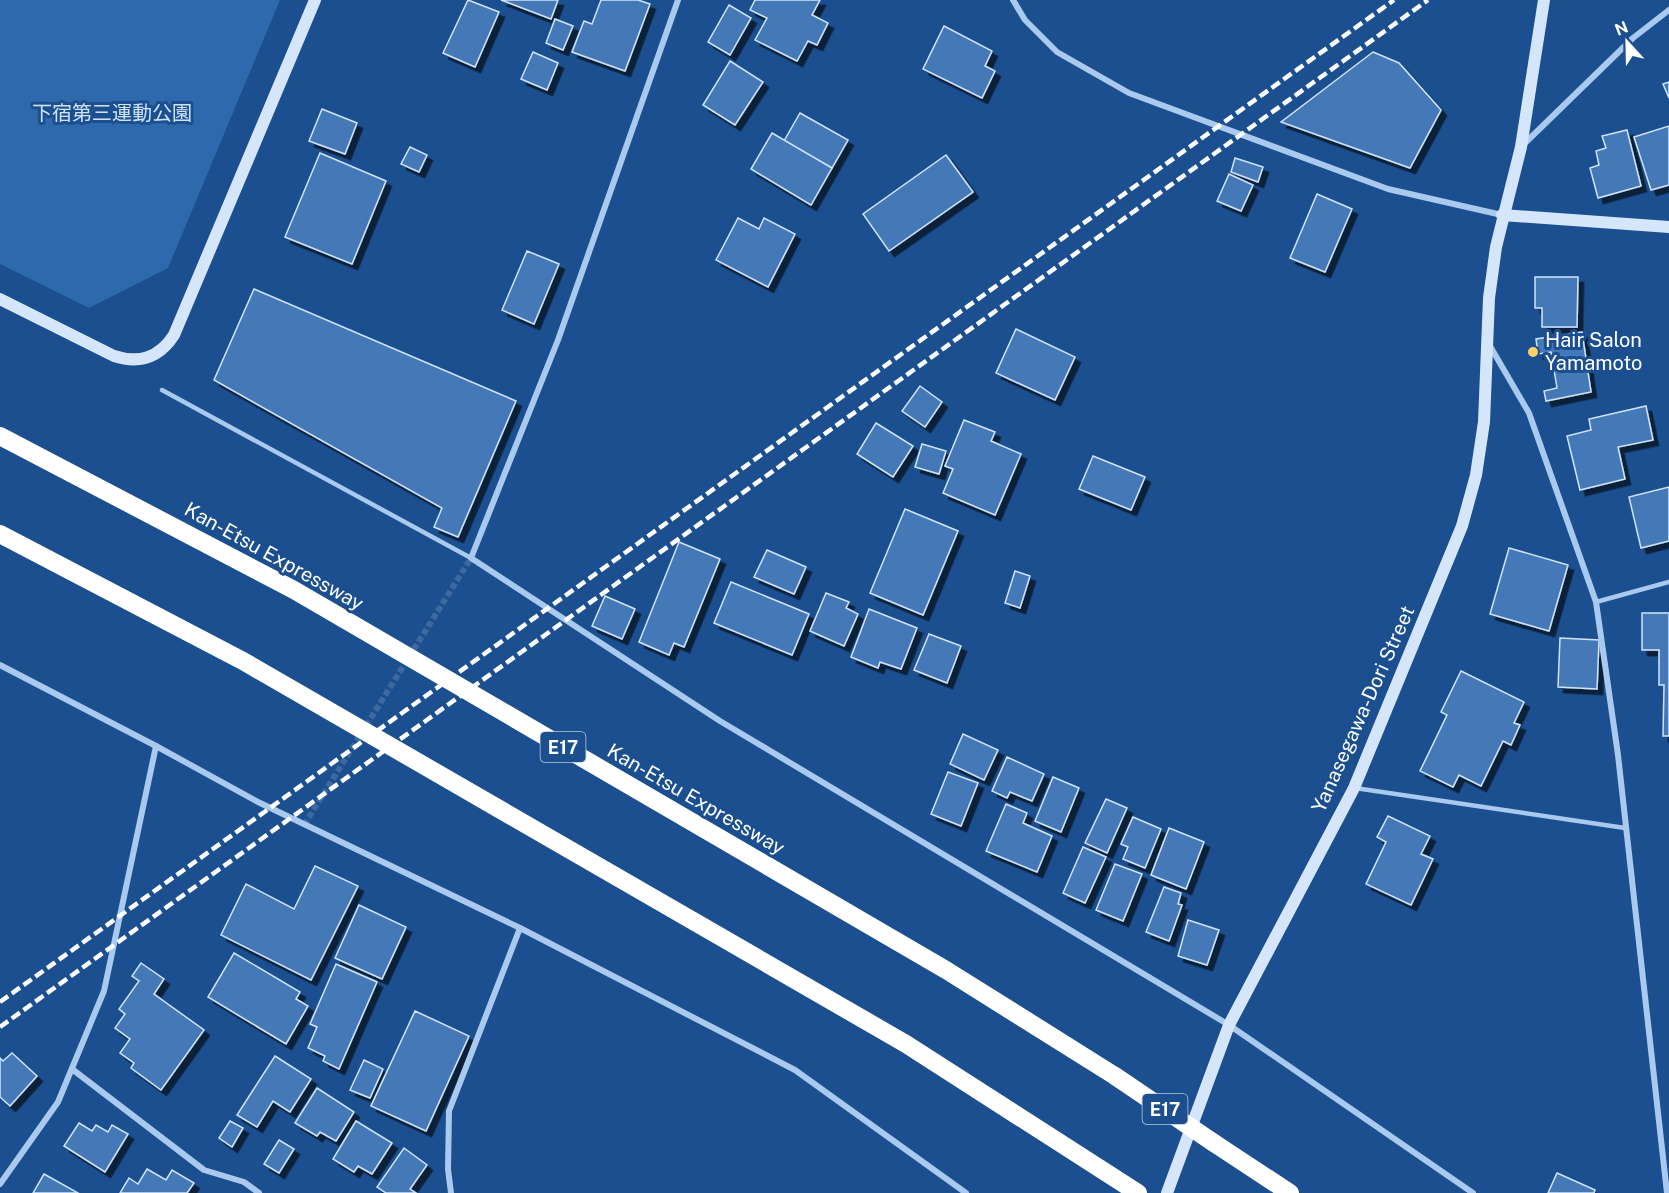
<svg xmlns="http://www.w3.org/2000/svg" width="1669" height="1193" viewBox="0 0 1669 1193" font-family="'Public Sans','Noto Sans JP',sans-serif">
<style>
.green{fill:#2e69ad}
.building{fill:#4478b7;stroke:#cfe3fa;stroke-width:1.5;filter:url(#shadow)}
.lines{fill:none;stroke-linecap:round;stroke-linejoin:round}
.street-tunnel{stroke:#3d69a0;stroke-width:6;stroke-dasharray:6 3;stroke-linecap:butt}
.lane{stroke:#a9c9ee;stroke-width:4.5}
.street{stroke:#a9c9ee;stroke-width:6}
.secondary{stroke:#d6e6fa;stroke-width:12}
.highway{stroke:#fff;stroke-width:18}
.rail{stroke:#fff;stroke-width:4.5;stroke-dasharray:10 4.5;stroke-linecap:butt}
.highway-bridge{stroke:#fff;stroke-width:18}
.poi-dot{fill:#ffd166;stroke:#1b4f8f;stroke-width:2}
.labels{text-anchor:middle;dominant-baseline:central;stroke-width:6;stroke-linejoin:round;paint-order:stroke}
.shield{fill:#1b4f8f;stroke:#bbcadd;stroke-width:1.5}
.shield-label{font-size:18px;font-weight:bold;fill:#fff}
.park-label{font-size:20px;fill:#cfe3fa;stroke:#1b4f8f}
.poi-label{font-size:20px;fill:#fff;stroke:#1b4f8f;text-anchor:start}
.street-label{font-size:20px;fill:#fff;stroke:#1b4f8f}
</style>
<defs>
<filter id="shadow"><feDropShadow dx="5.5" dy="5.5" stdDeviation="0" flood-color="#0009"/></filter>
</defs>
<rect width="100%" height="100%" fill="#1b4f8f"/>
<path class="green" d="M0,0h280l-112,268 -79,40 -89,-44z"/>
<g class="building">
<path d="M468,0l31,12 -24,55 -32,-14z"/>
<path d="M501,0h57l-7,19z"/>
<path d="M601,0h37l12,4 -25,67 -53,-19 12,-31 8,3z"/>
<path d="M755,0h65l-8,15 16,8 -11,22 -9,-4 -11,20 -42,-21 12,-22 -17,-8z"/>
<path d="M729,5l22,13 -21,37 -22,-13z"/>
<path d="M555,19l18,7 -10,24 -17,-7z"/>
<path d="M944,26l48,25 -7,15 10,5 -13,27 -59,-29z"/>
<path d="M533,52l25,11 -11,27 -26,-11z"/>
<path d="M1373,52l26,11 42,47 -31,58 -129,-46z"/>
<path d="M730,61l33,21 -28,43 -32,-20z"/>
<path d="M1669,82v16l-6,-14z"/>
<path d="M322,109l35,14 -12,31 -36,-13z"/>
<path d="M800,113l48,27 -16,28 -48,-27z"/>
<path d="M1669,126v59l-18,5 -17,-53z"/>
<path d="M1627,130l14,56 -43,12 -8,-30 9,-3 -3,-14 10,-3 -4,-12z"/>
<path d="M772,133l60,35 -21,37 -60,-36z"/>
<path d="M410,147l17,8 -8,17 -18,-8z"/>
<path d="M320,153l66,28 -34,83 -67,-27z"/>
<path d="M946,155l27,37 -84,59 -26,-37z"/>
<path d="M1235,158l28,9 -5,15 -27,-10z"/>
<path d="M1229,174l24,11 -12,26 -24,-10z"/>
<path d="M1317,194l35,15 -27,63 -35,-14z"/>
<path d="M738,218l21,11 5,-11 31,16 -27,53 -52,-27z"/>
<path d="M527,251l32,13 -25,60 -32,-14z"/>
<path d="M1535,277h43l-1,50h-35v-19h-7z"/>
<path d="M254,289l262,112 -58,136 -24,-10 8,-19 -228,-128z"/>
<path d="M1016,329l59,28 -20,43 -59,-27z"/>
<path d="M1582,332l9,60 -45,9 -2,-10 13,-3 -6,-36 -13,2 -2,-15z"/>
<path d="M920,386l22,16 -17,25 -23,-16z"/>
<path d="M1646,406l7,34 -35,7 7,32 -45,11 -13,-54 24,-6 -2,-11z"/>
<path d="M964,420l31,12 -4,9 30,13 -26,61 -52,-22 10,-24 -8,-3z"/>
<path d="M876,423l37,23 -20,31 -36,-23z"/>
<path d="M922,444l24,7 -7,23 -24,-7z"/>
<path d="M1093,456l52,21 -14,33 -52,-21z"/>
<path d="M1669,487v54l-28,7 -12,-51z"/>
<path d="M905,509l53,22 -35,84 -53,-22z"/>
<path d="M679,542l41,17 -36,88 -10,-4 -5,12 -30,-13z"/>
<path d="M1509,548l59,17 -19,66 -59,-17z"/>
<path d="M767,550l39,17 -12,27 -40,-17z"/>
<path d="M1015,571l15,5 -10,32 -15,-5z"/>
<path d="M731,582l78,32 -17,41 -78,-32z"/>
<path d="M826,593l23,9 -3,6 12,6 -14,32 -34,-15z"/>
<path d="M605,596l30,13 -13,30 -30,-13z"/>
<path d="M869,609l48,19 -16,41 -21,-7 -2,6 -27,-11z"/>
<path d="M1642,613h27v123h-6l1,-51h-5v-35h-17z"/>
<path d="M929,634l32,12 -14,37 -33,-13z"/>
<path d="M1560,638l39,2 -2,49 -39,-2z"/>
<path d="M1461,671l63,31 -10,21 6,2 -9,20 -8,-4 -22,45 -22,-11 -6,12 -33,-16 27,-56 -6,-3z"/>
<path d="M963,734l35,16 -14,30 -34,-16z"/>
<path d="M1007,757l37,17 -12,27 -22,-9 -3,6 -15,-7z"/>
<path d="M948,772l30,11 -17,43 -30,-12z"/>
<path d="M1053,777l26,11 -18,44 -26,-11z"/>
<path d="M1106,799l21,9 -20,45 -22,-10z"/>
<path d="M1006,804l21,9 -4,10 29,13 -15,36 -51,-21z"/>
<path d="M1388,816l42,20 -9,18 12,5 -22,46 -45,-21 20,-42 -9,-5z"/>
<path d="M1133,817l28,12 -16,39 -22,-9 5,-12 -7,-3z"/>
<path d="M1169,828l35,14 -18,47 -35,-14z"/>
<path d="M1083,847l23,10 -21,46 -22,-10z"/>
<path d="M1115,864l27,10 -19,47 -27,-11z"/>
<path d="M315,866l43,20 -47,94 -90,-45 25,-51 48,25z"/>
<path d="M1164,887l17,6 -3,11 4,1 -13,36 -23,-9z"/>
<path d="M359,905l47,22 -24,52 -47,-21z"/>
<path d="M1188,920l31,10 -12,35 -29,-9z"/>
<path d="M234,953l66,39 -4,7 12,7 -22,38 -78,-47z"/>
<path d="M141,963l23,16 -10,15 50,36 -43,60 -30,-22 3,-5 -14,-10 10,-14 -15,-11 10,-14 -6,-5 20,-28 -7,-5z"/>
<path d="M336,964l41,18 -38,87 -16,-8 2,-5 -17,-8 9,-21 -7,-3z"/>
<path d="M415,1011l54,25 -43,95 -55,-25z"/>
<path d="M12,1053l25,23 -27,30 -10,-9v-39l3,3z"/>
<path d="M275,1056l36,23 -21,33 -17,-11 -16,26 -20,-12z"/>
<path d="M364,1060l19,9 -13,29 -20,-8z"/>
<path d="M317,1088l37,24 -18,29 -16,-9 -3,4 -22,-13z"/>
<path d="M230,1121l13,7 -11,19 -13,-9z"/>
<path d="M356,1121l36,22 -20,31 -14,-8 -4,6 -21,-13z"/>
<path d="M79,1123l13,8 4,-6 12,7 4,-7 16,9 -23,38 -41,-26z"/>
<path d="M279,1140l15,9 -15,24 -15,-9z"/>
<path d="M404,1148l23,17 -17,24 6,4h-30l-9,-6z"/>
<path d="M147,1169l19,11 6,-10 22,13 -7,10h-67l9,-15 9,6z"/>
<path d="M1557,1173l38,17 -1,3h-46z"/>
<path d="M44,1174l34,19h-45z"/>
</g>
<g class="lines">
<path class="street-tunnel" d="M304,825l167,-267"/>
<g class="lane">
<path d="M162,390l309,168"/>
<path d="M1596,602l73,-20"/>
<path d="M1355,788l270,40"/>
</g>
<g class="street">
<path d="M678,0l-120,340 -87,218 249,163 509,304 244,168"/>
<path d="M1013,0l12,20 32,32 72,41 259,96 114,26"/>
<path d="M1524,144l109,-106 36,-28"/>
<path d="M1490,346l39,67 67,189 22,153 49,438"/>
<path d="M0,665l156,81 102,56 262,126 275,142 171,123"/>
<path d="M72,1069l132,101 40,12 15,11"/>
<path d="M0,1184l58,-82 46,-111 52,-245"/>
<path d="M451,1193l-3,-24 1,-58 71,-183"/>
</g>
<g class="secondary">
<path d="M1502,215l167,12"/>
<path d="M0,299l114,57c25,8 45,2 60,-21l141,-335"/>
<path d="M1167,1193l62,-168 125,-237 108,-262 14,-51 8,-53 5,-124 7,-51 25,-100 23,-147"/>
</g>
<g class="highway">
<path d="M0,436l294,154 652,380 169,106"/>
<path d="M0,534l243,127 663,383 232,149"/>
<path d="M1214,1143l76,50"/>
</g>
<g class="rail">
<path d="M0,1002l1394,-1002"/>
<path d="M0,1027l1428,-1027"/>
</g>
<path class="highway-bridge" d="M1115,1076l99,67"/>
</g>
<circle class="poi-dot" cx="1533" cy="352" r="6"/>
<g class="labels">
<g class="shield">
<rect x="540.5" y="732" width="45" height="30" rx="4.5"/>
<rect x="1142.5" y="1094" width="45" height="30" rx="4.5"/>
</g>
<g class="shield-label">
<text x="563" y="747">E17</text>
<text x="1165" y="1109">E17</text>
</g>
<g class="park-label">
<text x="112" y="113">下宿第三運動公園</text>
</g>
<g class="poi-label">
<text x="1545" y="340">Hair Salon<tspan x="1545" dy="23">Yamamoto</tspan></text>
</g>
<g class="street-label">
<text transform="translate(274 556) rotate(29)">Kan-Etsu Expressway</text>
<text transform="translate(1363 709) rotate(-66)">Yanasegawa-Dori Street</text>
<text transform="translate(696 799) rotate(30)">Kan-Etsu Expressway</text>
</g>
</g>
<g transform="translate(1627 42) rotate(338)" stroke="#1b4f8f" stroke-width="4.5" paint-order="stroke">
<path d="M0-4.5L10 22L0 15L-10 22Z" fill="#ffffff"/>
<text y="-9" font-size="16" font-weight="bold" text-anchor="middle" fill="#ffffff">N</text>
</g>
</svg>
